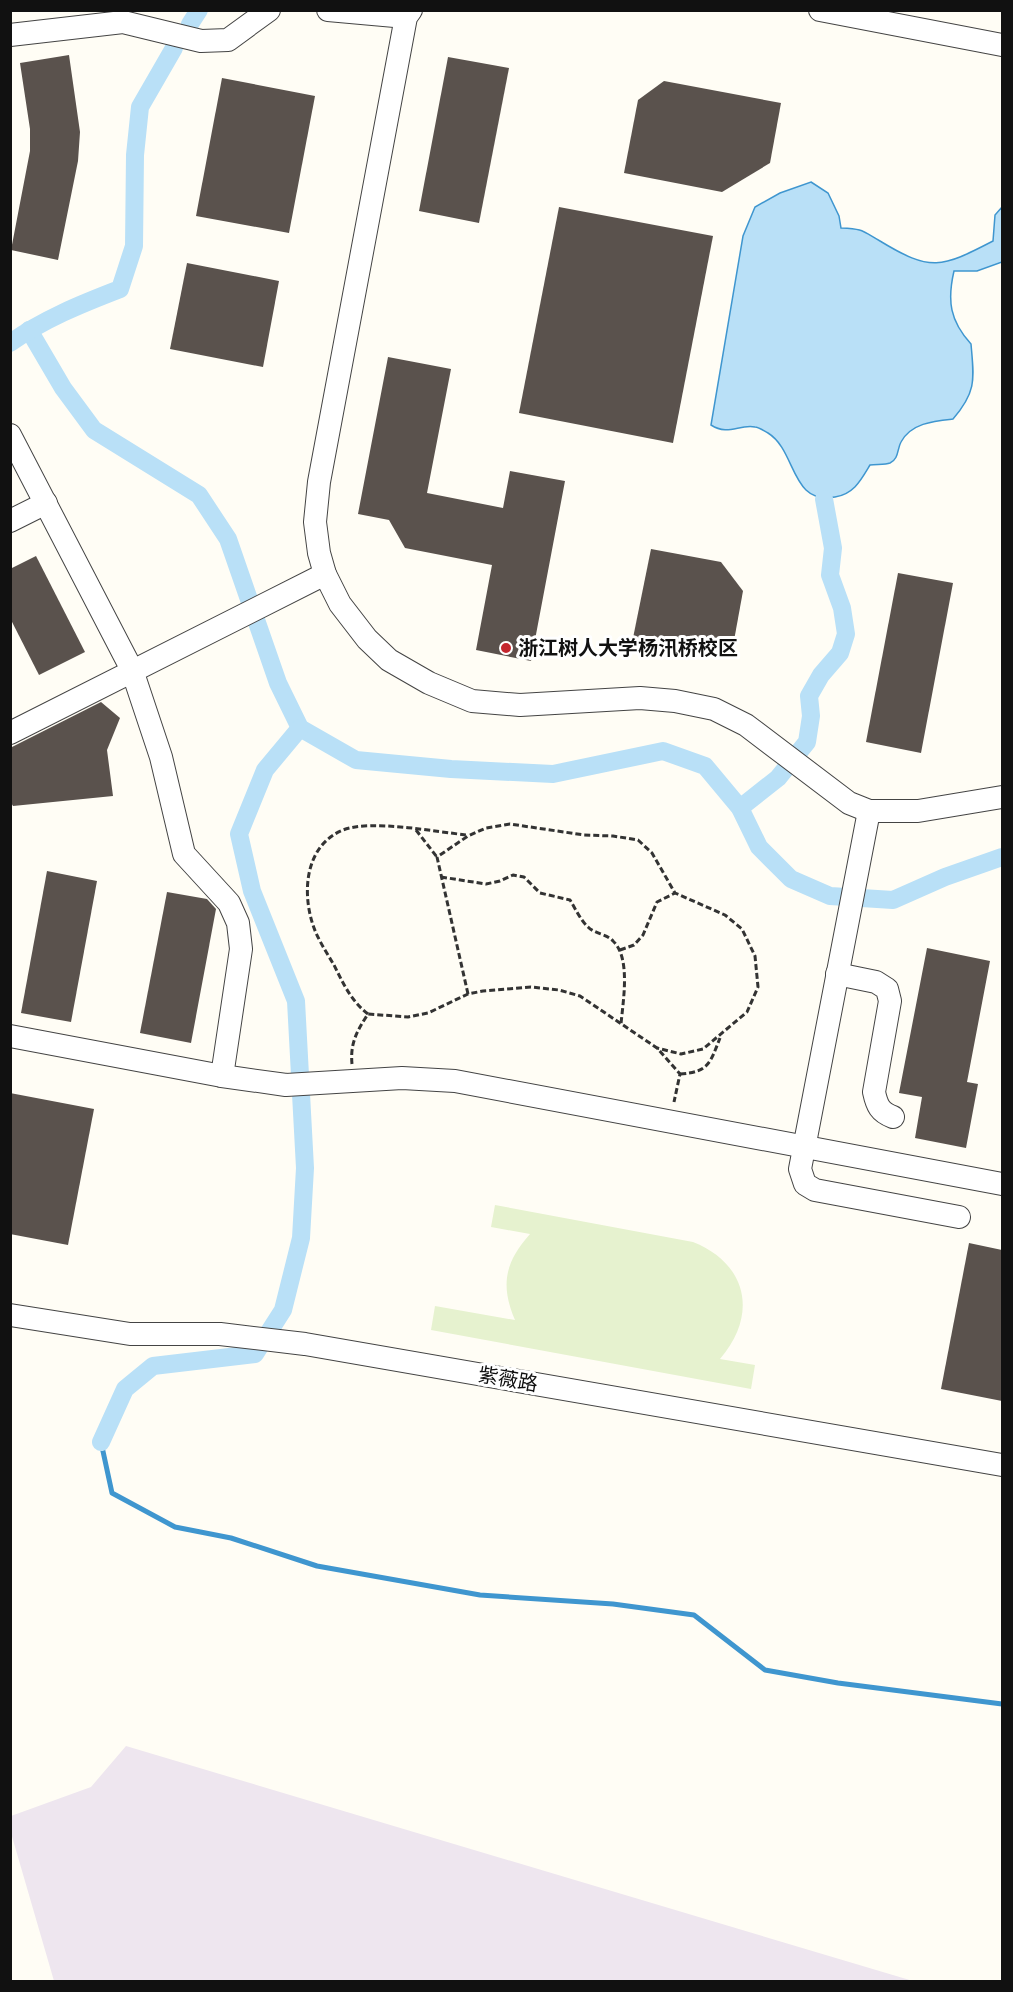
<svg xmlns="http://www.w3.org/2000/svg" width="1013" height="1992" viewBox="0 0 1013 1992" font-family="'Libre Baskerville','Noto Sans SC',serif">
<style>
.industrial{fill:#eee6ef}
.pitch{fill:#e6f2cf}
.water{fill:#b9e0f7;stroke:#3f96cf;stroke-width:1.5}
.lines{fill:none;stroke-linecap:round;stroke-linejoin:round}
.stream{stroke:#3f96cf;stroke-width:5}
.canal{stroke:#b9e0f7;stroke-width:18}
.building{fill:#5a524d}
.minor-casing{stroke:#444;stroke-width:24}
.path{stroke:#333;stroke-width:3;stroke-dasharray:6 3;stroke-linecap:butt}
.minor{stroke:#fff;stroke-width:22}
.poi-dot{fill:#c4262e;stroke:#fff;stroke-width:2}
.labels{text-anchor:middle;dominant-baseline:central;stroke-width:6;stroke-linejoin:round;paint-order:stroke}
.poi-label{font-size:20px;font-weight:bold;fill:#111;stroke:#fff;text-anchor:start}
.street-label{font-size:20px;fill:#111;stroke:#fff}
</style>
<rect width="100%" height="100%" fill="#fffdf5"/>
<path class="industrial" d="M126,1746l787,235h-859l-43,-148v-17l80,-29z"/>
<path class="pitch" d="M495,1205l198,37c55,22 65,73 27,117l35,6 -4,24 -320,-59 4,-24 80,14c-15,-35 -10,-58 15,-86l-39,-7z"/>
<path class="water" d="M811,182l17,11 11,23 2,12c22,1 20,2 39,13 51,31 61,27 113,0l2,-26 7,-8v55l-25,9h-23c-7,30 -4,50 17,73 3,35 6,47 -18,75 -19,2 -42,4 -52,23 -4,7 -2,17 -11,21 -5,2 -14,1 -20,2 -9,15 -16,29 -35,32 -45,8 -38,-46 -67,-64 -4,-2 -9,-6 -13,-6 -16,-3 -27,9 -44,-2l32,-189 12,-29 25,-14z"/>
<g class="lines">
<path class="stream" d="M101,1442l11,51 63,34 56,11 86,28 163,29 133,9 81,11 71,55 73,13 164,21"/>
<g class="canal">
<path d="M190,24l9,-14"/>
<path d="M29,330l34,58 31,42 105,65 29,44 50,144 22,45 56,32 95,9 102,5 110,-23 42,15 35,42 19,39 32,32 39,17 63,4 52,-23 57,-20"/>
<path d="M10,343c34,-24 71,-39 110,-54l14,-43 1,-91 5,-48 34,-59"/>
<path d="M740,808l38,-30 29,-36 4,-26 -2,-20 12,-21 19,-22 6,-19 -4,-26 -12,-33 3,-27 -9,-49"/>
<path d="M101,1442l24,-53 28,-23 102,-12 28,-44 18,-72 4,-70 -9,-167 -44,-110 -13,-57 26,-64 35,-42"/>
</g>
</g>
<g class="building">
<path d="M69,55l11,77 -2,29 -20,99 -47,-10 19,-99v-22l-10,-66z"/>
<path d="M448,57l61,11 -30,155 -60,-12z"/>
<path d="M222,78l93,18 -26,137 -93,-17z"/>
<path d="M664,81l117,22 -11,60 -48,29 -98,-19 14,-73z"/>
<path d="M559,207l154,29 -40,207 -154,-30z"/>
<path d="M187,263l92,18 -16,86 -93,-18z"/>
<path d="M388,357l63,12 -24,124 76,15 7,-37 55,10 -34,180 -55,-11 16,-85 -87,-17 -16,-28 -31,-6z"/>
<path d="M651,549l70,13 22,29 -12,66 -98,-19z"/>
<path d="M36,556l49,96 -46,23 -29,-57v-49z"/>
<path d="M898,573l55,10 -32,170 -55,-11z"/>
<path d="M101,702l19,16 -13,32 6,46 -100,10 -3,-5v-53z"/>
<path d="M47,871l50,10 -26,141 -50,-9z"/>
<path d="M167,892l40,7 9,10 -25,134 -51,-10z"/>
<path d="M927,948l63,13 -23,121 11,2 -12,64 -51,-10 7,-41 -23,-4z"/>
<path d="M10,1093l84,16 -26,136 -58,-11z"/>
<path d="M969,1243l33,7v151l-61,-12z"/>
</g>
<g class="lines">
<g class="minor-casing">
<g id="minor">
<path d="M328,10l78,7"/>
<path d="M411,10l-5,7 -87,465 -4,40 4,31 6,21 15,30 27,35 22,21 40,23 43,18 48,4 120,-7 35,3 39,8 32,16 103,78 20,8h49l84,-14"/>
<path d="M820,10l182,35"/>
<path d="M10,35l113,-13 78,19 27,-1 41,-30"/>
<path d="M10,435l122,235 29,87 23,97 45,49 9,20 3,26 -19,127"/>
<path d="M10,521l36,-18"/>
<path d="M10,733l315,-159"/>
<path d="M869,811l-69,358 5,15 10,6 144,27"/>
<path d="M837,974l39,8 11,7 3,12 -16,91c3,14 6,20 19,25"/>
<path d="M10,1036l212,40 64,9 116,-7 53,3 547,103"/>
<path d="M10,1315l120,19h90l85,10 697,121"/>
</g>
</g>
<g class="path">
<path d="M416,830l21,27"/>
<path d="M441,877l45,7 14,-3 13,-6 11,2 16,16 30,7c5,8 11,21 18,27 7,7 19,7 25,14 18,17 10,60 8,83"/>
<path d="M620,950l14,-5 9,-10 14,-33 18,-9"/>
<path d="M468,994l-31,-137 31,-21 18,-8 24,-4 74,11 29,1 25,4 14,13 23,40 50,22 17,14 13,27 3,31 -11,25 -44,37 -22,5 -24,-6"/>
<path d="M368,1014c-17,-13 -25,-31 -34,-49 -6,-10 -13,-21 -18,-32 -15,-35 -13,-87 27,-103 28,-11 93,2 124,5"/>
<path d="M352,1064c-2,-21 5,-33 16,-50l40,3 20,-4 40,-19 15,-3 48,-4 28,3 21,6 77,52 23,26 -6,28"/>
<path d="M680,1074c29,-2 30,-11 40,-36"/>
</g>
<use href="#minor" class="minor"/>
</g>
<circle class="poi-dot" cx="506" cy="648" r="6"/>
<g class="labels">
<g class="poi-label">
<text x="518" y="648">浙江树人大学杨汛桥校区</text>
</g>
<g class="street-label">
<text transform="translate(508 1379) rotate(10)">紫薇路</text>
</g>
</g>
<rect width="1013" height="1992" fill="none" stroke="#111111" stroke-width="24"/>
</svg>
